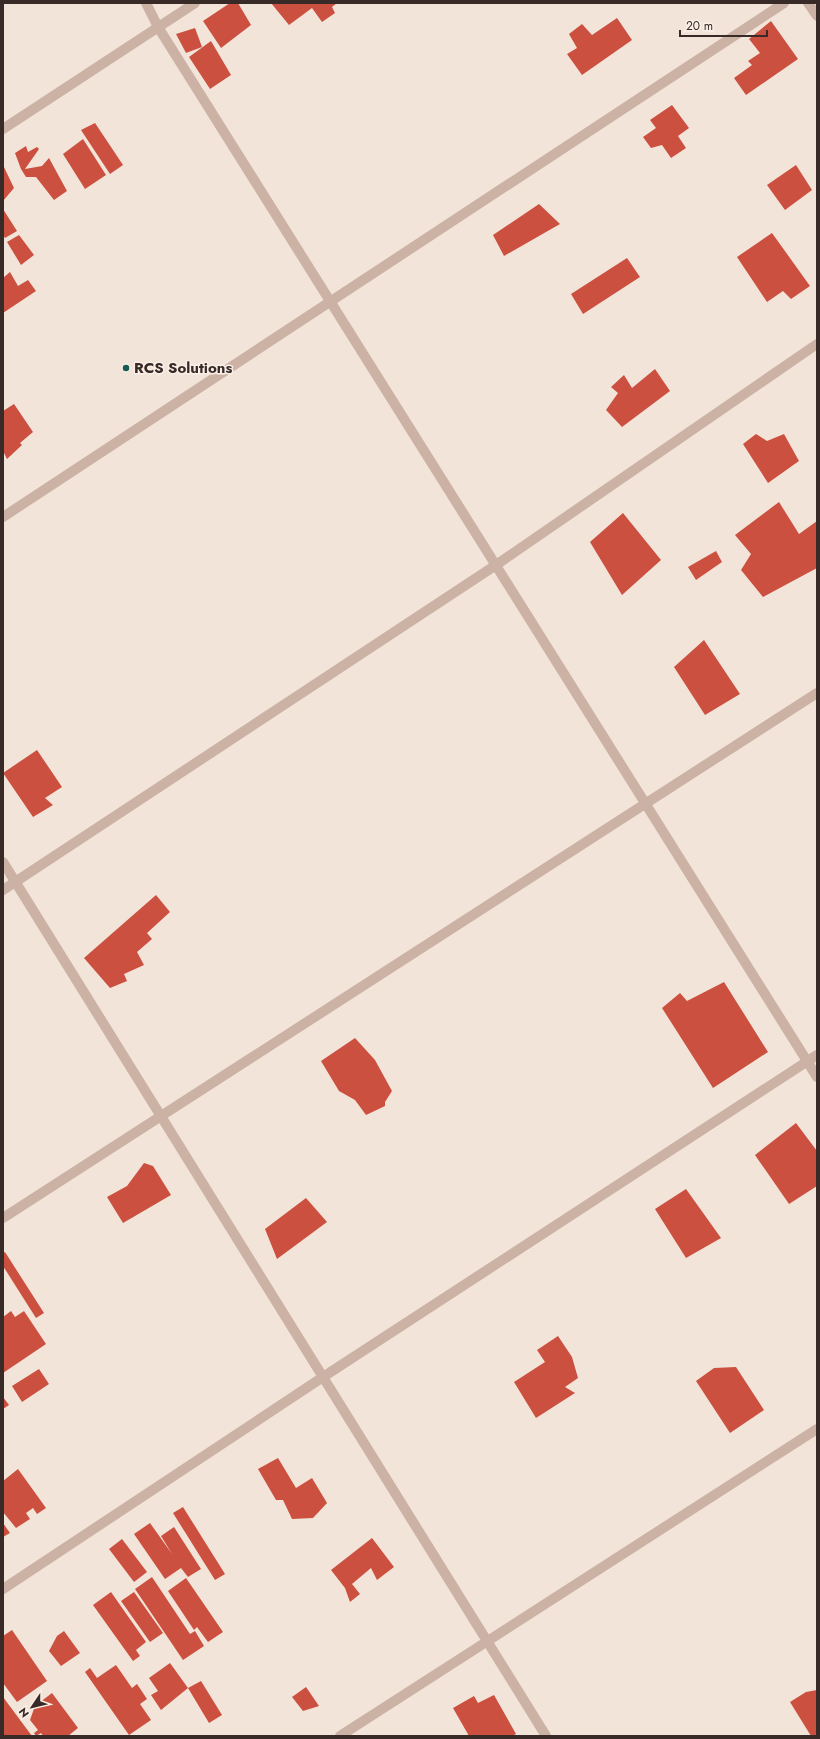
<svg xmlns="http://www.w3.org/2000/svg" width="820" height="1739" viewBox="0 0 820 1739" font-family="Jost,sans-serif">
<style>
.building{fill:#cc503f}
.lines{fill:none;stroke-linecap:round;stroke-linejoin:round}
.minor{stroke:#cbb2a5;stroke-width:10}
.poi-dot{fill:#1a5a57;stroke:#faefe6;stroke-width:1.5}
.labels{text-anchor:middle;dominant-baseline:central;stroke-width:3;stroke-linejoin:round;paint-order:stroke}
.poi-label{font-size:15px;font-weight:bold;fill:#372a27;stroke:#faefe6;text-anchor:start}
</style>
<rect width="100%" height="100%" fill="#f3e4da"/>
<g class="building">
<path d="M230,3h8l13,22 -30,23 -18,-27z"/>
<path d="M271,3h66l-5,4 3,6 -13,9 -10,-14 -23,17z"/>
<path d="M617,18l15,22 -50,35 -15,-21 10,-6 -8,-14 13,-10 10,11z"/>
<path d="M771,21l27,38 -52,36 -12,-17 18,-13 -4,-4 12,-8 -11,-14z"/>
<path d="M195,28l7,19 -16,6 -10,-19z"/>
<path d="M211,41l20,34 -21,14 -21,-32z"/>
<path d="M672,105l17,23 -11,8 8,12 -15,10 -9,-13 -11,3 -8,-11 13,-9 -6,-8z"/>
<path d="M95,123l28,42 -13,9 -29,-44z"/>
<path d="M83,139l23,36 -21,14 -22,-35z"/>
<path d="M26,146l2,6 9,-5 2,2 -14,20 17,-3 7,-8 18,33 -13,9 -18,-23h-10l-5,-8 -6,-16z"/>
<path d="M3,165l11,23 -11,13z"/>
<path d="M796,165l16,25 -27,20 -18,-25z"/>
<path d="M539,204l21,20 -56,32 -11,-21z"/>
<path d="M3,209l14,22 -12,7 -2,-3z"/>
<path d="M772,233l38,53 -19,13 -8,-8 -16,11 -30,-45z"/>
<path d="M19,235l15,20 -13,10 -14,-23z"/>
<path d="M627,258l13,19 -57,37 -12,-20z"/>
<path d="M10,272l8,14 10,-6 8,11 -33,22v-35z"/>
<path d="M655,369l15,22 -48,36 -16,-17 12,-17 -7,-6 13,-12 8,13z"/>
<path d="M14,404l19,28 -13,11 2,2 -15,14 -4,-8v-40z"/>
<path d="M756,434l11,7 17,-7 15,27 -31,22 -25,-39z"/>
<path d="M779,502l20,32 18,-13v47l-54,29 -22,-27 10,-16 -16,-19z"/>
<path d="M623,513l38,47 -39,35 -32,-53z"/>
<path d="M716,551l6,11 -26,18 -8,-13z"/>
<path d="M704,640l36,54 -35,21 -31,-48z"/>
<path d="M37,750l25,37 -17,11 8,7 -20,12 -30,-44z"/>
<path d="M156,895l14,17 -23,21 5,6 -15,13 7,13 -20,9 3,7 -17,7 -26,-30z"/>
<path d="M724,982l44,70 -55,36 -51,-80 18,-15 7,8z"/>
<path d="M355,1038l20,22 17,31 -7,11v4l-19,9 -11,-15 -16,-9 -18,-30z"/>
<path d="M796,1123l21,28v35l-28,18 -34,-49z"/>
<path d="M144,1163l9,3 18,29 -48,28 -16,-26 20,-11z"/>
<path d="M686,1189l35,49 -35,20 -31,-49z"/>
<path d="M306,1198l21,24 -50,37 -12,-30z"/>
<path d="M5,1252l39,61 -8,5 -33,-52v-13z"/>
<path d="M11,1311l4,6 9,-6 22,33 -43,29v-56z"/>
<path d="M558,1336l14,21 6,21 -13,9 10,6 -39,25 -22,-36 31,-20 -8,-12z"/>
<path d="M736,1367l28,43 -34,23 -34,-52 18,-13z"/>
<path d="M39,1369l10,15 -27,18 -10,-16z"/>
<path d="M3,1397l6,8 -6,4z"/>
<path d="M278,1458l18,30 16,-10 15,25 -14,15 -21,1 -9,-19h-7l-18,-31z"/>
<path d="M18,1469l28,39 -9,6 -4,-6 -7,5 4,6 -14,9 -13,-16v-31z"/>
<path d="M183,1507l42,67 -10,6 -42,-67z"/>
<path d="M3,1523l7,10 -7,4z"/>
<path d="M150,1523l22,31 -11,-18 13,-9 27,42 -13,8 -7,-9 -16,11 -31,-45z"/>
<path d="M372,1538l22,29 -17,13 -6,-12 -19,16 8,10 -10,8 -5,-14 -14,-18z"/>
<path d="M122,1539l25,33 -13,10 -25,-33z"/>
<path d="M152,1577l38,57 5,-3 9,15 -21,14 -48,-71z"/>
<path d="M186,1578l37,54 -15,10 -11,-15 -3,3 -26,-39z"/>
<path d="M111,1592l35,50 -10,8 4,6 -7,5 -40,-56z"/>
<path d="M134,1592l29,41 -13,9 -29,-41z"/>
<path d="M12,1630l35,51 -30,21 -14,-19v-47z"/>
<path d="M64,1631l16,22 -19,13 -12,-15 8,-15z"/>
<path d="M170,1663l18,25 13,-7 21,34 -13,8 -21,-35 -27,22 -10,-15 7,-4 -9,-13z"/>
<path d="M116,1665l16,23 5,-4 10,15 -7,5 11,16 -22,15 -44,-63 5,-4 7,10z"/>
<path d="M306,1687l13,19 -16,5 -11,-14z"/>
<path d="M817,1690v46h-6l-21,-34 16,-10z"/>
<path d="M52,1693l26,35 -10,8h-25l-2,-3 -5,3 -2,-3 4,-3 -8,-10 5,-14z"/>
<path d="M494,1695l22,39 -4,2h-43l-16,-28 21,-12 4,7z"/>
<path d="M3,1697l29,39h-29z"/>
</g>
<g class="lines">
<g class="minor">
<path d="M146,3l12,24 659,1050"/>
<path d="M808,3l9,13"/>
<path d="M3,129l192,-126"/>
<path d="M3,517l781,-514"/>
<path d="M3,862l543,874"/>
<path d="M3,890l493,-325 321,-221"/>
<path d="M3,1218l814,-525"/>
<path d="M3,1589l320,-212 494,-322"/>
<path d="M340,1736l477,-307"/>
</g>
</g>
<circle class="poi-dot" cx="126" cy="368" r="4"/>
<g class="labels">
<g class="poi-label">
<text x="134" y="368">RCS Solutions</text>
</g>
</g>
<rect width="820" height="1739" fill="none" stroke="#372a27" stroke-width="8"/>
<g transform="translate(32 1707) rotate(235)" stroke="#faefe6" stroke-width="3" paint-order="stroke">
<path d="M0-3L7 15L0 10L-7 15Z" fill="#372a27"/>
<text y="-6" font-size="11" font-weight="bold" text-anchor="middle" fill="#372a27">N</text>
</g>
<path d="M680 30v6h87v-6" fill="none" stroke="#372a27" stroke-width="2"/>
<text x="686" y="30" font-size="12" fill="#372a27" stroke="#faefe6" stroke-width="3" paint-order="stroke">20 m</text>
</svg>
